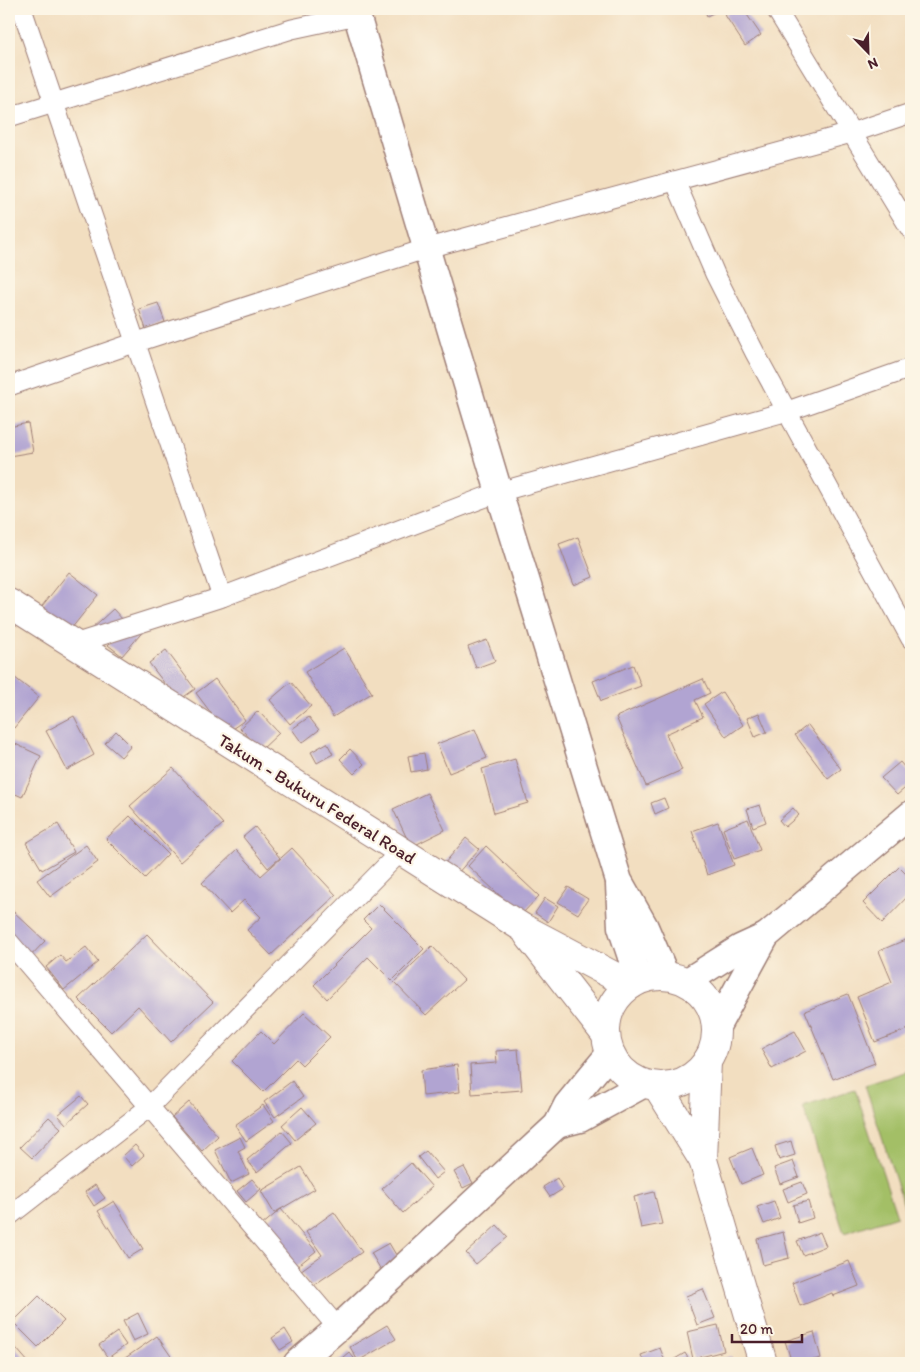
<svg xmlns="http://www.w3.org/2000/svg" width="920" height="1372" viewBox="0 0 920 1372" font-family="Itim,sans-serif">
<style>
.green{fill:#a3bf66;stroke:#766f48}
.building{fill:#b1a4d2}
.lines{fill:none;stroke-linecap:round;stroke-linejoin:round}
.street-casing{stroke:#9e7e76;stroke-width:21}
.secondary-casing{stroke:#9e7e76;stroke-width:29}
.primary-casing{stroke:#9e7e76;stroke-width:30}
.street{stroke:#fff;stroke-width:19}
.secondary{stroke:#fff;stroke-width:26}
.primary{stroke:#fff;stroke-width:28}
.labels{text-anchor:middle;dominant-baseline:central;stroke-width:4.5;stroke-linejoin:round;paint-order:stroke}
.street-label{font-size:18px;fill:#4a1f2b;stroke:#fcf5e5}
</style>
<rect width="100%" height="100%" fill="#fcf5e5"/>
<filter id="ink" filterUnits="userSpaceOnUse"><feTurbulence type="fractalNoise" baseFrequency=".02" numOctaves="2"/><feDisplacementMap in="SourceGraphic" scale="10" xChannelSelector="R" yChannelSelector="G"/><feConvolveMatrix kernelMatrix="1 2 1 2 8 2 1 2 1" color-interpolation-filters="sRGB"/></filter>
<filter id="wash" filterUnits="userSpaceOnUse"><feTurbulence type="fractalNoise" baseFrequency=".0096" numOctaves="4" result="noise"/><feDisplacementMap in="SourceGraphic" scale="20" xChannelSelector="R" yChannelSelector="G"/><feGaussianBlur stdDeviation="1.12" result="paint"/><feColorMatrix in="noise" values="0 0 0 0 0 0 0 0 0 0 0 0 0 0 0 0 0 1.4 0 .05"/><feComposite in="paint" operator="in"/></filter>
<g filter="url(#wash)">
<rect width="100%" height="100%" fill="#f2dec0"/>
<g class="green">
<path d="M911,1070v140l-5,2 -41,-127z"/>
<path d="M855,1089l42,127 -53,17 -41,-127z"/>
</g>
<g id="blocks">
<g class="building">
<path d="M704,9h15v1l-12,6z"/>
<path d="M734,9h9l18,26 -16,11 -20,-31z"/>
<path d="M158,303l7,19 -19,7 -7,-20z"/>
<path d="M28,423l5,29 -24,4v-29z"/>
<path d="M578,537l15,40 -19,8 -15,-41z"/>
<path d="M69,572l29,23 -27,34 -29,-23z"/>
<path d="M113,609l11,12 -35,10z"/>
<path d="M132,617l13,12 -23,27 -14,-11z"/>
<path d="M487,640l8,21 -19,7 -8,-21z"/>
<path d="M344,648l28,45 -39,24 -28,-45z"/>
<path d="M166,650l29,39 -17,12 -29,-38z"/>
<path d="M633,665l8,21 -40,15 -8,-20z"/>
<path d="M9,673l30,24 -25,31 -5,-4z"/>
<path d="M215,679l30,41 -19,13 -30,-40z"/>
<path d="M703,679l7,14 -15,7 8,17 -37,17 16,36 -36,16 -30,-69z"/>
<path d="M291,682l20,24 -21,18 -20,-24z"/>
<path d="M722,692l21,33 -17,12 -22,-33z"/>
<path d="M258,711l21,22 -18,17 -21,-22z"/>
<path d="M759,713l8,19 -12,5 -8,-19z"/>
<path d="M74,716l20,39 -27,15 -21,-39z"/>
<path d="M309,717l10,13 -17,13 -10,-14z"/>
<path d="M808,725l33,44 -13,10 -33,-44z"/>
<path d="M475,729l12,29 -38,15 -12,-29z"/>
<path d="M116,731l15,15 -10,11 -16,-14z"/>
<path d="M9,741l32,15 -19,41 -13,-6z"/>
<path d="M327,743l6,11 -16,9 -6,-11z"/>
<path d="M350,749l14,15 -10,10 -14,-15z"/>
<path d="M424,753l3,16 -16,3 -3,-16z"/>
<path d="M515,759l13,44 -34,10 -12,-44z"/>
<path d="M900,762l11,13v8l-14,12 -16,-17z"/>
<path d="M173,768l50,56 -43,38 -50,-56z"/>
<path d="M427,793l18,37 -34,17 -18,-38z"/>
<path d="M664,798l4,10 -13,6 -4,-11z"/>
<path d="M760,805l6,17 -13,5 -6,-18z"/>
<path d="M793,808l6,7 -14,12 -6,-7z"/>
<path d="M130,816l38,38 -23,24 -39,-39z"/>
<path d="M748,819l12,31 -26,9 -11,-30z"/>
<path d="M718,822l16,43 -27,10 -15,-44z"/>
<path d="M58,824l16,28 -32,18 -16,-27z"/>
<path d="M255,827l25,31 -12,10 -25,-31z"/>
<path d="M466,838l13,11 -23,26 -12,-11z"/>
<path d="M86,845l12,17 -48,35 -13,-17z"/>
<path d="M486,846l53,50 -18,19 -53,-49z"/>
<path d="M292,848l44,47 -65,60 -24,-25 14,-13 -17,-17 -14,13 -28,-30 35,-33 24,26z"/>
<path d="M899,867l12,12v14l-29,30 -19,-20z"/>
<path d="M568,887l20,12 -10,15 -20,-12z"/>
<path d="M545,898l13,8 -10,16 -13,-9z"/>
<path d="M379,904l45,45 -32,32 -24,-24 -41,42 -13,-14 57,-57 -8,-8z"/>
<path d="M13,911l32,30 -19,20 -17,-16v-29z"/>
<path d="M147,934l66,68 -42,40 -33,-36 -27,26 -33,-33z"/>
<path d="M905,940l6,15v26l-6,3 6,16v28l-36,14 -18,-45 35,-15 -13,-31z"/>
<path d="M432,946l32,34 -38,35 -32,-33z"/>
<path d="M86,947l12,15 -34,28 -18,-23 14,-12 6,7z"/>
<path d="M848,994l27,69 -42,16 -28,-68z"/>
<path d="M304,1013l26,24 -28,28 -6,-6 -33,33 -31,-31 29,-30 13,13z"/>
<path d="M795,1031l11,20 -34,18 -11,-20z"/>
<path d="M518,1049l4,41 -50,4 -2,-29 27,-2 -1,-12z"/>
<path d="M457,1065l3,27 -37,4 -2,-26z"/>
<path d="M292,1081l11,16 -28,20 -11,-15z"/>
<path d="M81,1096l7,8 -22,20 -8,-9z"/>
<path d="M189,1102l29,34 -16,15 -30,-34z"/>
<path d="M263,1105l11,16 -28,20 -11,-16z"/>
<path d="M302,1107l14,16 -21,17 -13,-15z"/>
<path d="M49,1117l12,11 -29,30 -12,-11z"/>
<path d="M282,1131l10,12 -35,29 -10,-12z"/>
<path d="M240,1137l5,10 -7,4 11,23 -18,9 -16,-33z"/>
<path d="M791,1141l4,14 -16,5 -4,-14z"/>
<path d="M135,1145l9,10 -12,11 -9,-10z"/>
<path d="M752,1148l11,27 -22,9 -11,-27z"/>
<path d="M426,1151l18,21 -9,7 -17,-22z"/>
<path d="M793,1161l6,16 -19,7 -6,-16z"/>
<path d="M411,1163l21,24 -29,26 -21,-24z"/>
<path d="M301,1167l14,22 -41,24 -13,-22z"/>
<path d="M464,1167l9,16 -10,5 -9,-16z"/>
<path d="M557,1178l6,11 -13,8 -7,-10z"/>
<path d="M252,1179l9,10 -15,13 -9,-11z"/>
<path d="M802,1182l5,12 -19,8 -5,-13z"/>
<path d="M95,1185l10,13 -11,8 -9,-14z"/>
<path d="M654,1192l8,32 -21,4 -7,-31z"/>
<path d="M114,1201l29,48 -15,9 -30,-47z"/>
<path d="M774,1201l6,17 -16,6 -7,-17z"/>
<path d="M808,1201l5,17 -15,5 -5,-18z"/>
<path d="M281,1209l35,42 -26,21 -35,-41z"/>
<path d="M334,1212l28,40 -51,35 -11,-16 22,-16 -16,-23z"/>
<path d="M497,1225l11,12 -32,27 -10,-11z"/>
<path d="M783,1232l6,26 -26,7 -6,-26z"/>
<path d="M820,1232l6,14 -23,9 -6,-14z"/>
<path d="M389,1243l10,17 -18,10 -10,-17z"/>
<path d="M849,1261l10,25 -26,10 -1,-3 -32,13 -8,-23z"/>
<path d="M703,1289l12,29 -18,7 -11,-29z"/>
<path d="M39,1296l25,25 -26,26 -25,-25z"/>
<path d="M138,1313l10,21 -15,7 -10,-20z"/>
<path d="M387,1325l9,14 -38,22 -8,-14z"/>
<path d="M718,1325l6,26 -31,8 -6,-27z"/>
<path d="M285,1329l8,13 -13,8 -8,-12z"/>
<path d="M117,1332l9,13 -18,13 -9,-13z"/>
<path d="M814,1332l7,26 -19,5h-10l-7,-22z"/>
<path d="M157,1336l18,26 -2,1h-55z"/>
<path d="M9,1340l20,23h-20z"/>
<path d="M660,1348l5,13 -21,2 -3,-8z"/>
<path d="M349,1352l9,11h-22z"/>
<path d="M685,1353l6,10h-17l-1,-3z"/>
<path d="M731,1356l2,7h-23z"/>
</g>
</g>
</g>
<g filter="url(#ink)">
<use href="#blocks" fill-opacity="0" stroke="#9e7e76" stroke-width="1"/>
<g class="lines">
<g class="street-casing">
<g id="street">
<path d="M22,9l200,588"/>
<path d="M776,9l135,221"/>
<path d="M9,117l283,-88 65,-14"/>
<path d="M675,181l40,93 40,79 156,286"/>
<path d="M9,386l125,-43 294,-95 423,-115 60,-20"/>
<path d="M74,644l148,-47 277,-105 289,-81 123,-43"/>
<path d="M9,942l329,386"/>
<path d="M9,1216l139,-108 252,-256"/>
</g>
</g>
<g class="secondary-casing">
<g id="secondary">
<path d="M355,9l144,483 120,389 26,46 21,49"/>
<path d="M619,885l2,42 18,54"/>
<path d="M686,982l54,-34 26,-12 145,-122"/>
<path d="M716,1028l50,-92"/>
<path d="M557,1125l23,-6 64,-35"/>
<path d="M297,1363l41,-35 219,-203 10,-20 43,-52"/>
</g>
</g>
<g class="primary-casing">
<g id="primary">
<path d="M9,603l514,325 108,57"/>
<path d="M528,935l78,100"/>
<circle cx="661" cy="1031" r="55"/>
<path d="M707,1061l-4,99 60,203"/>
<path d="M657,1086l46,74"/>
</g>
</g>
<use href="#street" class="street"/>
<use href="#secondary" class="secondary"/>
<use href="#primary" class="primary"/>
</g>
</g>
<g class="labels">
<g class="street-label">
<text transform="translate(317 799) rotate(32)">Takum - Bukuru Federal Road</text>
</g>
</g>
<rect width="920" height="1372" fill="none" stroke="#fcf5e5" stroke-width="30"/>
<g transform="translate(868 52) rotate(157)" stroke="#fcf5e5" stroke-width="4" paint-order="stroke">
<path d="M0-4L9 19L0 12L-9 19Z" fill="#4a1f2b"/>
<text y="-8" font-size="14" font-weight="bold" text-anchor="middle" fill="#4a1f2b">N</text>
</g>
<path d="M732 1334v8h70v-8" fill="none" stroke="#4a1f2b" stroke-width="2.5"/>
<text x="740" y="1334" font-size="15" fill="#4a1f2b" stroke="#fcf5e5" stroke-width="4" paint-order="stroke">20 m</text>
</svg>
